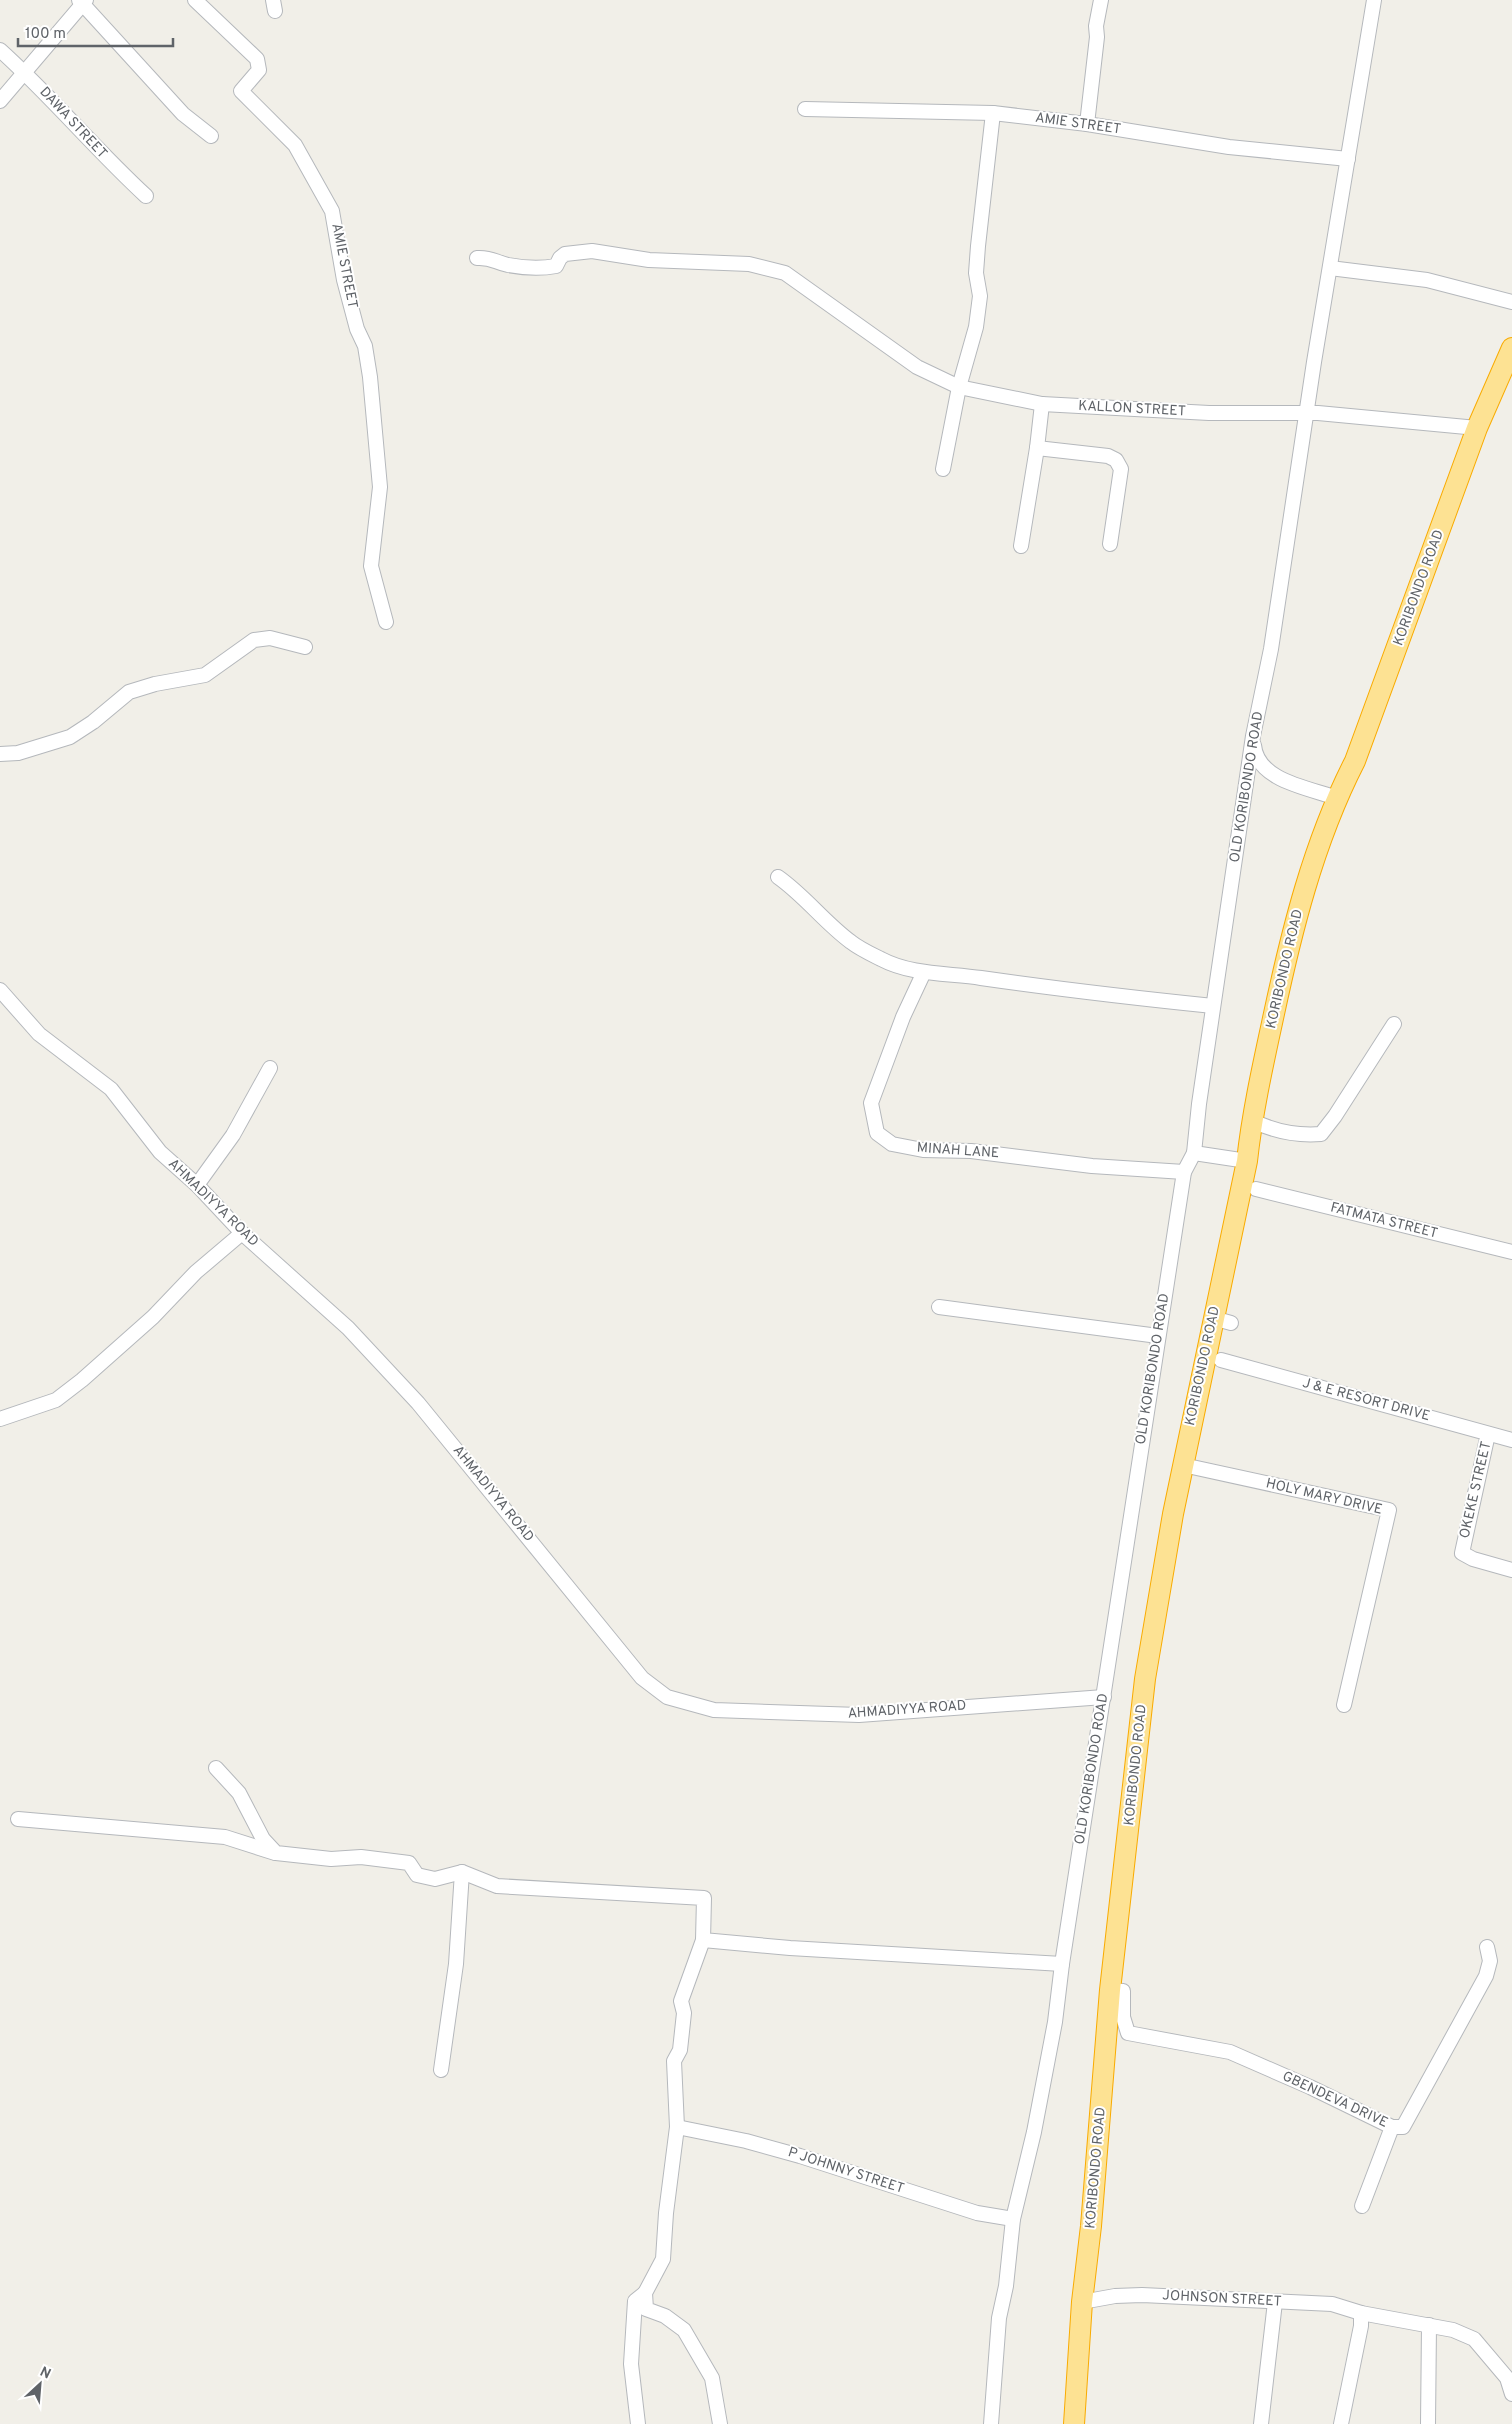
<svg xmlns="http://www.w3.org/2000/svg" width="1512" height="2424" viewBox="0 0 1512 2424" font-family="Overpass,sans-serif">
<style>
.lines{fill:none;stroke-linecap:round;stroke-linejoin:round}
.minor-casing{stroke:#b5b8bc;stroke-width:16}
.highway-casing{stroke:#f9ab00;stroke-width:22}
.minor{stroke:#fff;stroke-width:14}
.highway{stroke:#fde293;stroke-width:20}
.labels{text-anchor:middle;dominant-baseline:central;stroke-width:4;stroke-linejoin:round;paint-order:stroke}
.street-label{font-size:14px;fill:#5f6368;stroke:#fff}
</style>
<rect width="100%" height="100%" fill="#f1efe8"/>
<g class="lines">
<g class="minor-casing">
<g id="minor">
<path d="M79,0l104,114 28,22"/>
<path d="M195,0l62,59 2,11 -18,21 54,54 37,66 12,69 13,49 8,17 5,31 10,110 -9,79 15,56"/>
<path d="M273,0l2,11"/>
<path d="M0,50c51,46 95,99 146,146"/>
<path d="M0,101l86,-101"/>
<path d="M805,109l188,4 94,11 142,23 119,12"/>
<path d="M1087,124l10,-87 -1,-11 5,-26"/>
<path d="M477,258c14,-1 18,4 31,7 16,3 32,4 48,1l4,-8 5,-4 27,-3 57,9 100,4 36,9 132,94 42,20 83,17 167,9h109l159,15"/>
<path d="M1330,268l97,12 85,22"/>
<path d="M1037,448l71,8 8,4 5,9 -11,75"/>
<path d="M943,469l16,-82 17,-60 4,-31 -4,-23 2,-27 15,-133"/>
<path d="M1021,546l16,-98 5,-44"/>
<path d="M1254,745c3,36 55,43 83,53"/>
<path d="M0,754l18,-1 52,-16 23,-15 36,-30 26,-8 50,-9 49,-35 16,-2 35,9"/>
<path d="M778,877c27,19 47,46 73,65 9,7 20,12 30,17 30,16 67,14 100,19 77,11 154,20 232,28"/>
<path d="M924,972l-21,45 -32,86 6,30 15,11 31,6 48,1 121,15 92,6"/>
<path d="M0,990l39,44 72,55 49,63 37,33 45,48 106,95 70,75 224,275 25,19 47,13 145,5 245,-18"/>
<path d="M1251,1120c22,11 45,16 70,14l14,-18 59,-92"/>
<path d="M1194,1153l5,-49 54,-368 18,-87 43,-287 60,-362"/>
<path d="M197,1185l36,-50 37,-67"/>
<path d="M1256,1189l256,63"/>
<path d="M939,1307l219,29"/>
<path d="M1213,1318l18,5"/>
<path d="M1221,1360l291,80"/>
<path d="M0,1419l56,-19 26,-20 71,-63 43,-45 46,-39"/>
<path d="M1488,1434l-26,119 11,6 39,11"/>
<path d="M1183,1465l206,45 -45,195"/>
<path d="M216,1768l23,25 24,46 13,14 55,6 30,-2 48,6 8,12 18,4 27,-7 35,14 207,12 -1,42 87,8 272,16"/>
<path d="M18,1819l207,18 50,16"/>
<path d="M703,1940l-22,61 3,12 -4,37 -6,11 3,66 -11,86 -3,46 -18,34 1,16 19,7 19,14 28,48 8,46"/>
<path d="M1110,1990l13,1v26l5,16 102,19 80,35 82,40h11l83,-151 4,-15 -3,-14"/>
<path d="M441,2070l15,-106 6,-92"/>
<path d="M677,2127l69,14 54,15 177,57 36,6"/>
<path d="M1362,2206l30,-79"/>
<path d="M1082,2302l33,-6 27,-1 190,9 29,9 92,17 21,9 33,39 5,16"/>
<path d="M638,2424l-7,-60 4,-63 10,-8"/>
<path d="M991,2424l8,-106 7,-32 7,-67 21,-87 21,-110 7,-58 122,-792 10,-19 53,8"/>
<path d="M1261,2424l14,-122"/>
<path d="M1341,2424l20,-98v-13"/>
<path d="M1428,2424l1,-99"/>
</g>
</g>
<g class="highway-casing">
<path id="highway" d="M1074,2424l8,-122 9,-76 19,-236 35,-311 28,-165 74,-353c5,-46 15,-92 25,-138 19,-90 41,-180 83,-262l122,-333 35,-80"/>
</g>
<use href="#minor" class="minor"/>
<use href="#highway" class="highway"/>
</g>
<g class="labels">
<g class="street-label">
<text transform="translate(73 123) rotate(47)">DAWA STREET</text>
<text transform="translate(1078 124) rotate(8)">AMIE STREET</text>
<text transform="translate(344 266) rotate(79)">AMIE STREET</text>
<text transform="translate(1132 409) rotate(3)">KALLON STREET</text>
<text transform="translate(1419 588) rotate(-70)">KORIBONDO ROAD</text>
<text transform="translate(1247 787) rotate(-81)">OLD KORIBONDO ROAD</text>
<text transform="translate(1285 969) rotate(-77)">KORIBONDO ROAD</text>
<text transform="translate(958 1151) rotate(4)">MINAH LANE</text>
<text transform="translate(213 1203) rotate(44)">AHMADIYYA ROAD</text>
<text transform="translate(1384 1221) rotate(14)">FATMATA STREET</text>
<text transform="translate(1203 1366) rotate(-78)">KORIBONDO ROAD</text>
<text transform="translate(1153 1369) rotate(-81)">OLD KORIBONDO ROAD</text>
<text transform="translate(1366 1400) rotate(15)">J &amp; E RESORT DRIVE</text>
<text transform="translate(1476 1490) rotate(-77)">OKEKE STREET</text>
<text transform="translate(493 1494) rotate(51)">AHMADIYYA ROAD</text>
<text transform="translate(1324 1497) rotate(13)">HOLY MARY DRIVE</text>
<text transform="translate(907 1710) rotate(-4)">AHMADIYYA ROAD</text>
<text transform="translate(1136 1765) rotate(-84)">KORIBONDO ROAD</text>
<text transform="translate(1092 1769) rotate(-81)">OLD KORIBONDO ROAD</text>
<text transform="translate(1335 2100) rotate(25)">GBENDEVA DRIVE</text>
<text transform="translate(1096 2168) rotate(-85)">KORIBONDO ROAD</text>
<text transform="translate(846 2171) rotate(18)">P JOHNNY STREET</text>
<text transform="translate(1222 2299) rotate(3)">JOHNSON STREET</text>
</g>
</g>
<g transform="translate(40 2384) rotate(26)" stroke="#ffffff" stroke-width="4" paint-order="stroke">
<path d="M0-4L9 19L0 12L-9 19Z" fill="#5f6368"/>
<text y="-8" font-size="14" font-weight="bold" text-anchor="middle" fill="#5f6368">N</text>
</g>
<path d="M18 38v8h155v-8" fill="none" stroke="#5f6368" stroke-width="2.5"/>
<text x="25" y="38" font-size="15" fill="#5f6368" stroke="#ffffff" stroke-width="4" paint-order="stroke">100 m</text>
</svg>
